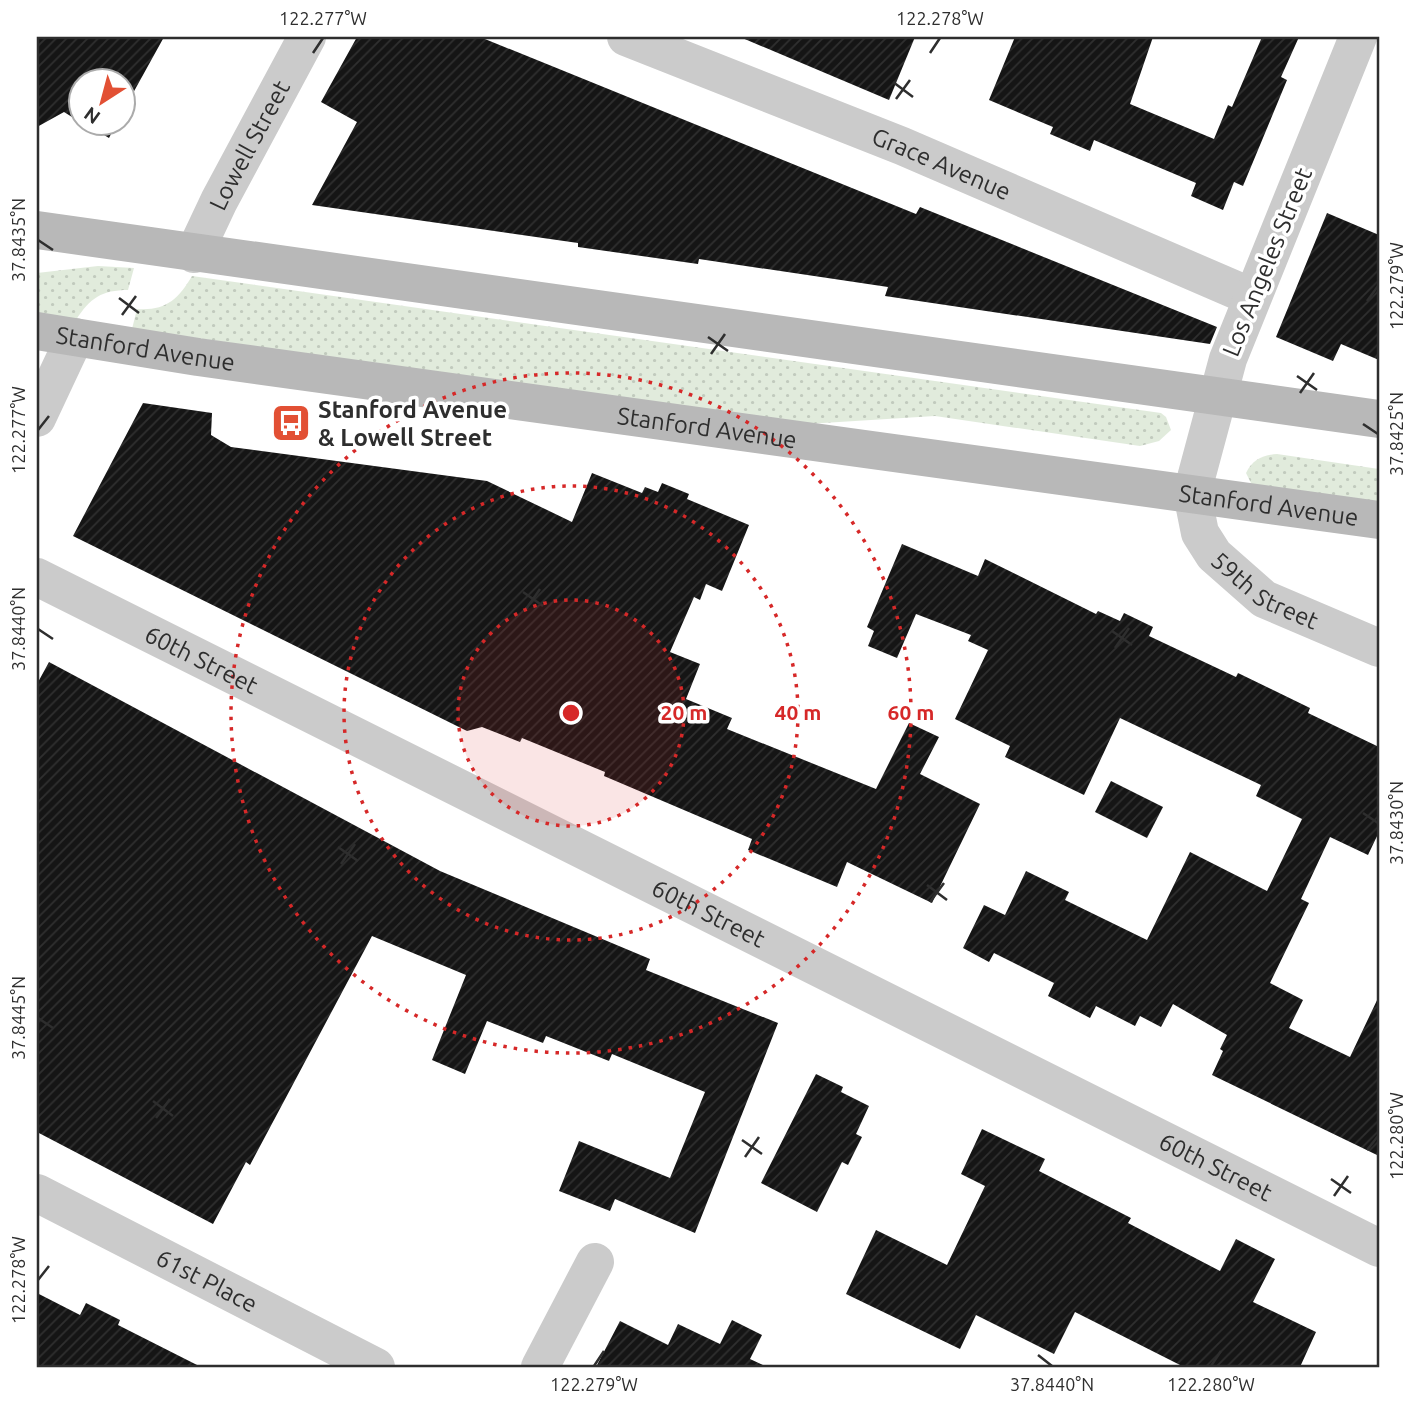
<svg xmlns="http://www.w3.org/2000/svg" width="1416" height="1404" viewBox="0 0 1416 1404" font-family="Ubuntu,sans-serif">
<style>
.grass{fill:url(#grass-dots)}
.building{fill:url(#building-hatch)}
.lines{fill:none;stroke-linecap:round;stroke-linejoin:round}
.minor{stroke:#cbcbcb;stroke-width:38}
.secondary{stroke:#b8b8b8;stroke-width:38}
.ticks{fill:none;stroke:#2e2e2e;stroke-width:2.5}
.ring{fill:none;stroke:#d62828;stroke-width:3.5;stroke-dasharray:3.5 7}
.labels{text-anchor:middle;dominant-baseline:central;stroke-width:7;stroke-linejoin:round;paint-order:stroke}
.street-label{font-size:24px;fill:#2e2e2e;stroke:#fff}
.poi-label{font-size:24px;font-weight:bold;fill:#2e2e2e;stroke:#fff;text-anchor:start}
.centre{fill:#d62828;stroke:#fff;stroke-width:3.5}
.ring-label{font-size:21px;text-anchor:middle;font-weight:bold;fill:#d62828;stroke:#fff;stroke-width:7;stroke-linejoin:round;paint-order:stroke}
.neatline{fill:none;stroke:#2e2e2e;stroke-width:2.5}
.ticks-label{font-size:18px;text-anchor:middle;fill:#2e2e2e}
</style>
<defs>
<pattern id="grass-dots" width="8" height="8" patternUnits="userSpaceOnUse" patternTransform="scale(1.75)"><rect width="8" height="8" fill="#e1ebdc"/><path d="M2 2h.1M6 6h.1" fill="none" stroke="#c1cabd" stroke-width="1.8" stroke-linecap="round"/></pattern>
<pattern id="building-hatch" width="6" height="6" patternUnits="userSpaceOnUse" patternTransform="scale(1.75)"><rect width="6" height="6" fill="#151515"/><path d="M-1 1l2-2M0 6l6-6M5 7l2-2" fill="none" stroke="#2f2f2f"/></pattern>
</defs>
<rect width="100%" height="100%" fill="#fff"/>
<g class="grass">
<path d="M98,266l36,2 -6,22c-26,0 -38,8 -52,30l-39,-6v-41z"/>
<path d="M192,276l969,137 5,4 5,13 -12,11 -19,5 -205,-30 -128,8 -675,-95 5,-20c28,2 41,-9 55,-33z"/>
<path d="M1277,454l102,15v36l-127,-20 -6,-12c6,-13 17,-18 31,-19z"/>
</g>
<g class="building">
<path d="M37,37h127l-42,76v-33h-42v42l-16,-10 -27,15z"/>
<path d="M357,37h123l436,177 4,-7 297,120 -7,17 -325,-48 3,-9 -189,-28 -1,5 -120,-17v-4l-266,-38 45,-83 -36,-20z"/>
<path d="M740,37h175l-26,63z"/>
<path d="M1015,37h138l-23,67 84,35 14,-34 4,2 30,-70h37l-18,40 6,3 -44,106 -9,-4 -11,28 -32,-14 5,-13 -102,-43 -4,11 -40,-17 3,-7 -64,-27z"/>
<path d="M82,122h35l-8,16z"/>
<path d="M1327,213l52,22v125l-38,-16 -8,17 -57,-24z"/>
<path d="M143,403l69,10 -1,22 20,12 256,34 85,41 20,-49 50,20 3,-6 13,5 4,-9 27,11 -2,5 62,26 -27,66 -16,-7 -6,16 -6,-3 -24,55 30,12 -14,35 46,19 -5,11 149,60 33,-66 30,14 -19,37 60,30 -48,99 -85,-41 -10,25 -89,-37 4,-11 -148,-63 1,-4 -83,-34 -2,4 -38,-15 -15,4 -394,-195z"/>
<path d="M902,544l76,32 7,-17 111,55 2,-3 22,10 4,-8 29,14 -4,9 87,41 2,-4 72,35 -2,5 71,34v85l-11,23 -38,-18 -29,62 8,4 -39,80 33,17 -14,28 61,29 29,-61v160l-167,-81 11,-24 -3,-2 7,-14 -54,-31 -12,23 -21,-11 -5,10 -39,-20 -6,12 -42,-22 6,-13 -60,-30 -5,9 -26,-14 21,-43 21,10 21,-44 43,21 -4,8 82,40 43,-88 77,39 35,-72 -46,-23 5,-11 -141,-67 -36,77 -79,-38 5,-11 -55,-27 33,-69 -20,-9 3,-6 -55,-21 -19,44 -29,-12 6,-15 -7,-4z"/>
<path d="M49,662l391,209 210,88 -4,11 132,53 -83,210 -80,-34 -5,12 -51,-20 20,-50 91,37 35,-86 -93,-38 -3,7 -63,-25 -3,7 -56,-22 -22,53 -33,-14 34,-85 -94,-39 -122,229 -4,-3 -33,62 -176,-92v-448z"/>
<path d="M1111,781l52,26 -16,31 -52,-26z"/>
<path d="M816,1074l27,13 -2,5 28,14 -13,28 6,3 -14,28 -6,-3 -25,50 -56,-29z"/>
<path d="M982,1129l63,30 -6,12 92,47 -3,5 92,48 16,-32 39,20 -22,43 63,30 -16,35h-116l-109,-55 -21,42 -78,-39 -16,34 -114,-55 30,-64 71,35 38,-79 -24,-12z"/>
<path d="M37,1293l43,22 6,-12 34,17 -2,5 83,42h-164z"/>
<path d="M732,1320l30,15 -12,24 17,8h-171l24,-46 48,24 10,-21 42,20z"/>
</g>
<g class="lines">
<g class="minor">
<path id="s1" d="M626,37l276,109 350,151"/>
<path id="s2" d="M1358,37l-130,322 -36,134 8,40 14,22 50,44 115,49"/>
<path id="s3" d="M194,254l25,-53 88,-164"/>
<path d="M37,418l38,-81"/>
<path id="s4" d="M37,577l1342,671"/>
<path id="s5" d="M37,1193l339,174"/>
<path d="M540,1367l55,-105"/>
</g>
<g class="secondary">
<path d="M37,230l1342,189"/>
<path id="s6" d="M37,331l161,26 1181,163"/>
</g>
</g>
<path class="ticks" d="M313,53l10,-15M930,53l10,-15M893,82l20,15M896,99l14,-19M38,240l15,10M119,298l20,15M1367,301l11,-15M122,315l14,-19M708,337l20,14M711,354l14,-20M1297,376l20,14M1300,393l14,-20M1363,424l15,10M38,430l11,-14M523,592l20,14M526,609l14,-20M38,629l15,10M1112,631l20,14M1115,648l14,-20M1363,813l15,10M338,847l20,14M341,864l14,-20M927,885l20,15M930,902l14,-19M38,1018l15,10M153,1101l20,15M156,1118l14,-19M742,1140l20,14M1367,1150l11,-14M745,1157l14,-20M1331,1179l20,14M1334,1196l14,-20M38,1280l11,-14M1038,1355l14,11M594,1366l10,-15M1211,1366l10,-15"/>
<circle cx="571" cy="713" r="113" fill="#d62828" fill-opacity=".12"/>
<g class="ring">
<circle cx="571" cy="713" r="113"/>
<circle cx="571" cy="713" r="227"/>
<circle cx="571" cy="713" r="340"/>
</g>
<defs>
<g id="bus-square" transform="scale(2.0125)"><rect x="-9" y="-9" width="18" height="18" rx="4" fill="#e25034" stroke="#fff"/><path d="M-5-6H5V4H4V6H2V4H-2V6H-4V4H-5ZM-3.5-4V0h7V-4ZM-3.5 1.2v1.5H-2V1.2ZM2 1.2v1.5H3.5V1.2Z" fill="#fff"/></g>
</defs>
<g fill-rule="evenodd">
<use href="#bus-square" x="291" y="423"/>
</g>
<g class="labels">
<g class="street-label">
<text stroke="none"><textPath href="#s3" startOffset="122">Lowell Street</textPath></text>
<text stroke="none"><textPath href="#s1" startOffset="340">Grace Avenue</textPath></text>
<text transform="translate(1267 262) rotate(-68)">Los Angeles Street</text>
<text stroke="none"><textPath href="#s6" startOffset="110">Stanford Avenue</textPath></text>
<text stroke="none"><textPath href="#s6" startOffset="677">Stanford Avenue</textPath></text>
<text stroke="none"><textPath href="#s6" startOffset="1244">Stanford Avenue</textPath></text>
<text stroke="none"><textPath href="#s2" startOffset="616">59th Street</textPath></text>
<text stroke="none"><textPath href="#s4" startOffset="184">60th Street</textPath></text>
<text stroke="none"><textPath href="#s4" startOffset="751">60th Street</textPath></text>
<text stroke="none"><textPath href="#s4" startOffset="1318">60th Street</textPath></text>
<text stroke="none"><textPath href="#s5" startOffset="191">61st Place</textPath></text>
</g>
<g class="poi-label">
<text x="318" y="409">Stanford Avenue<tspan x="318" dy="28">&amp; Lowell Street</tspan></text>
</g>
</g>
<circle cx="571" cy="713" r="10" class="centre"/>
<g class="ring-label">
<text x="684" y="720">20 m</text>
<text x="798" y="720">40 m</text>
<text x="911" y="720">60 m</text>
</g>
<rect width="1416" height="1404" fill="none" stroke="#ffffff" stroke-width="77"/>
<g transform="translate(102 102) rotate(216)"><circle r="33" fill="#ffffff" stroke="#ababab" stroke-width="2"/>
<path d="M0-5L12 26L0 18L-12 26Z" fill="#e25034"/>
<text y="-10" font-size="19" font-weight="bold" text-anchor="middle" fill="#2e2e2e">N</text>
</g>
<rect x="38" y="38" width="1340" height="1328" class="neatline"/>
<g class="ticks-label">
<text x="323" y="25">122.277°W</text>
<text x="940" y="25">122.278°W</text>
<text transform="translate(19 240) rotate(-90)" y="6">37.8435°N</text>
<text transform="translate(1397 286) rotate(-90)" y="6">122.279°W</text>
<text transform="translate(19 430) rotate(-90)" y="6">122.277°W</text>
<text transform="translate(1397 434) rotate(-90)" y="6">37.8425°N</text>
<text transform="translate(19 629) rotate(-90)" y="6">37.8440°N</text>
<text transform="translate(1397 823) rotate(-90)" y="6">37.8430°N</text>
<text transform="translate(19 1018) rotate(-90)" y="6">37.8445°N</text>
<text transform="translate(1397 1136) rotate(-90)" y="6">122.280°W</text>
<text transform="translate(19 1280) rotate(-90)" y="6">122.278°W</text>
<text x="594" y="1391">122.279°W</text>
<text x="1052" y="1391">37.8440°N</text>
<text x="1211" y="1391">122.280°W</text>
</g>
</svg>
